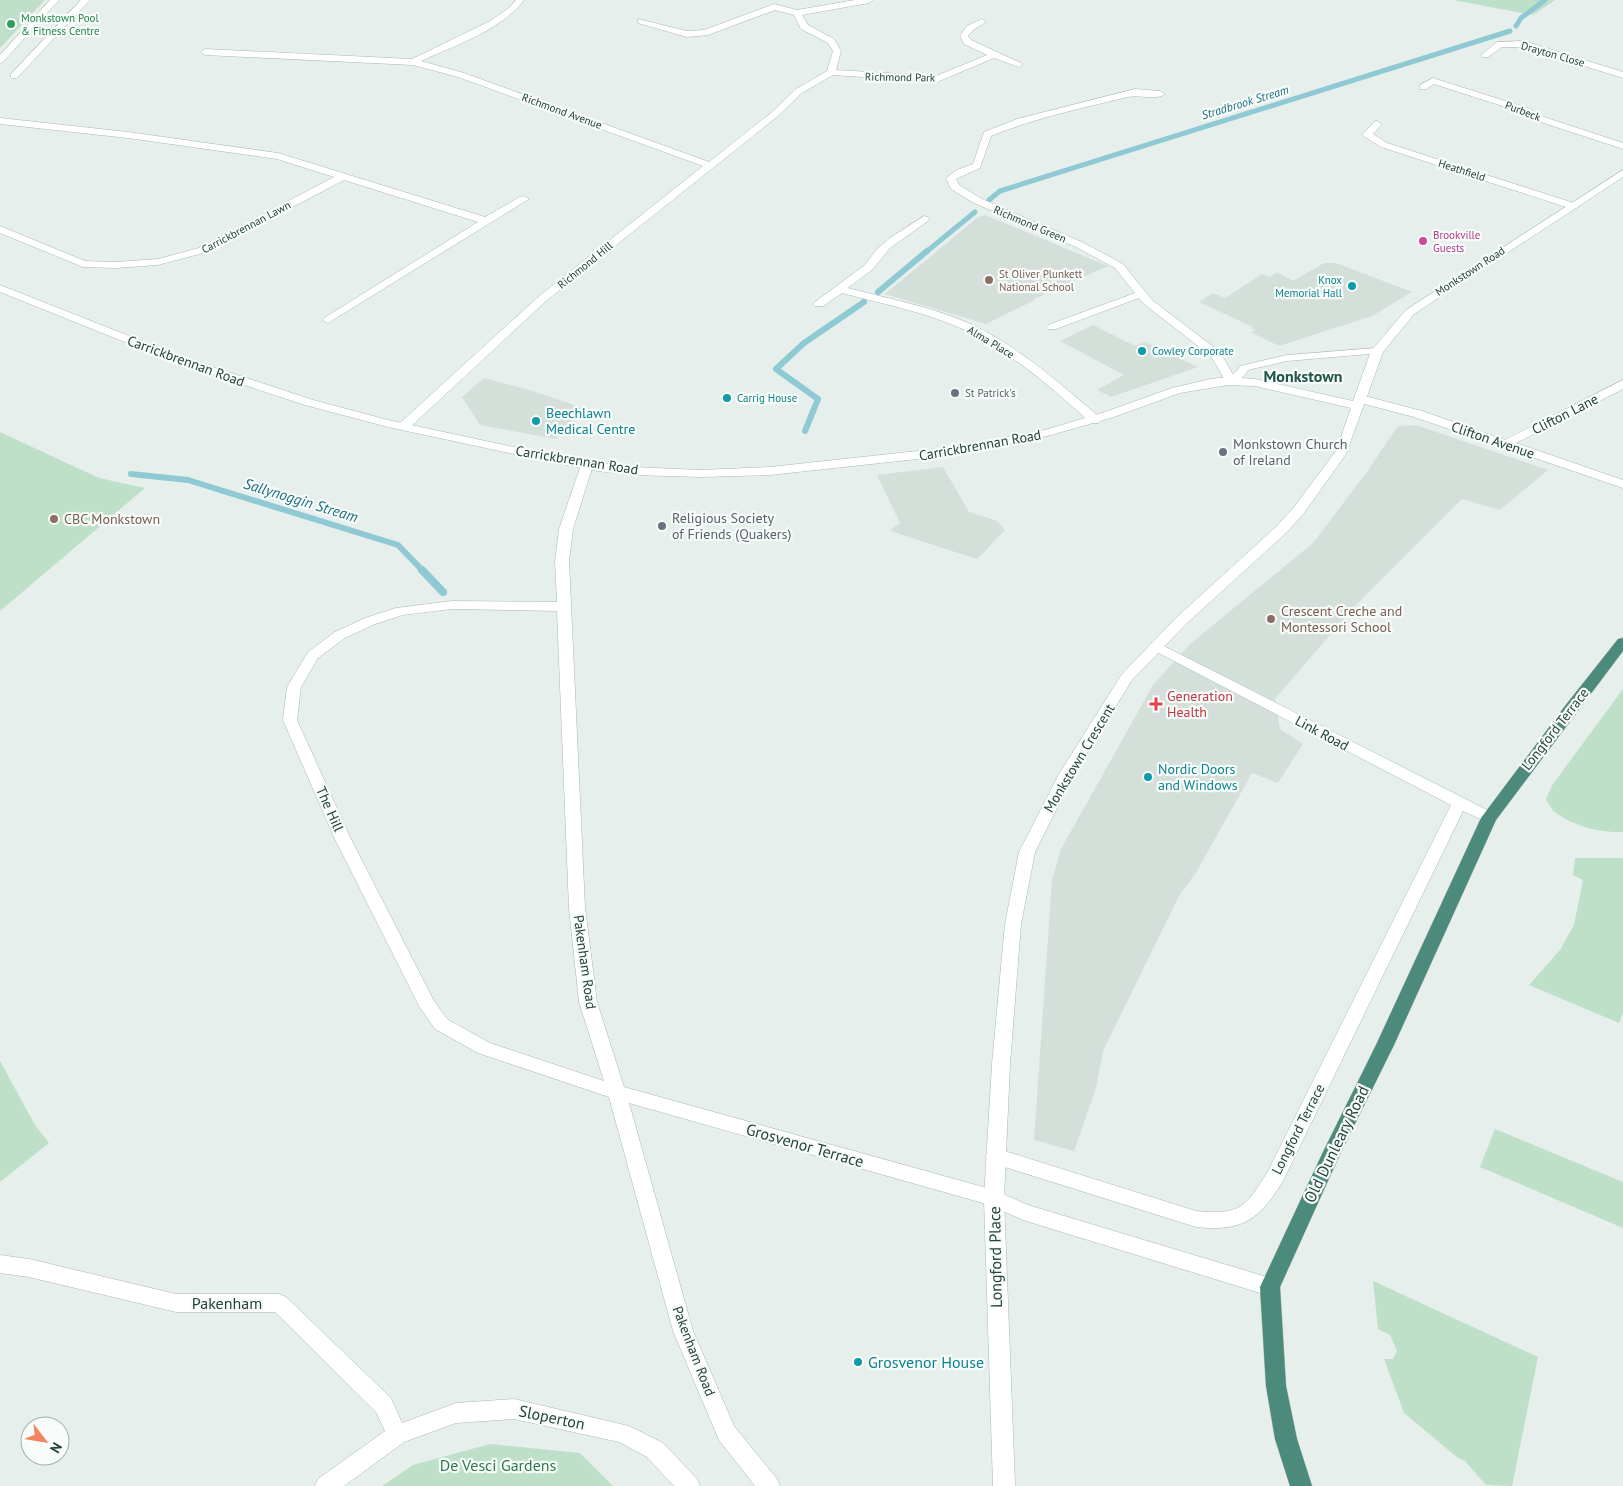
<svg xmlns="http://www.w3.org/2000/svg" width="1623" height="1486" viewBox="0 0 1623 1486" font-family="'PT Sans',sans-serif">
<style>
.built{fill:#d4dfda}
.green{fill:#bfe0c8}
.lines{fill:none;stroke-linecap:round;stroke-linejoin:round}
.stream-far2{stroke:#8ec9d4;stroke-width:5}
.stream-far1{stroke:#8ec9d4;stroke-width:6}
.stream{stroke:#8ec9d4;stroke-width:8}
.minor-casing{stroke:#a8b8b2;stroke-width:1}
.tertiary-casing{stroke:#a8b8b2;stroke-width:1}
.secondary-casing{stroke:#a4bbb3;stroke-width:1}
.trunk-casing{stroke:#c2cac8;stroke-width:1}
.minor{fill:#fff;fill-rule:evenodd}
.tertiary{fill:#fff;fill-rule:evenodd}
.secondary{fill:#fff;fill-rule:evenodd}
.trunk{fill:#4c8a7c;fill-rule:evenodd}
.leisure-dot{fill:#2e9e5b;stroke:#f7fbf9;stroke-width:2}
.hotel-dot{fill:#d1479c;stroke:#f7fbf9;stroke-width:2}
.education-dot{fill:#8d6e63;stroke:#f7fbf9;stroke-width:2}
.culture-dot{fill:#0f9aa8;stroke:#f7fbf9;stroke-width:2}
.worship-dot{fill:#6b7280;stroke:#f7fbf9;stroke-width:2}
.health-dot{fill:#e0444e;stroke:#f7fbf9;stroke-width:2}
.labels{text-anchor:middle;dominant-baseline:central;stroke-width:4.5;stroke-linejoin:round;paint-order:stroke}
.far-leisure-label{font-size:11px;fill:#27864d;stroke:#f7fbf9;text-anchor:start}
.far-street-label{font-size:11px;fill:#24423a;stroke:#f7fbf9}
.far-hotel-label{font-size:11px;fill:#b23c85;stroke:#f7fbf9;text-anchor:start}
.far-education-label{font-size:11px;fill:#785e54;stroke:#f7fbf9;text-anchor:start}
.far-culture-label{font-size:11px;fill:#0d838f;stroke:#f7fbf9;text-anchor:start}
.far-worship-label{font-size:11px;fill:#5b616d;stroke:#f7fbf9;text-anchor:start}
.far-water-label{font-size:12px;font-style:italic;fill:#1c6f80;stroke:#f7fbf9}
.street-label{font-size:14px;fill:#24423a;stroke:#f7fbf9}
.culture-label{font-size:14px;fill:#0d838f;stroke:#f7fbf9;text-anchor:start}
.worship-label{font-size:14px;fill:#5b616d;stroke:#f7fbf9;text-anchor:start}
.education-label{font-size:14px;fill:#785e54;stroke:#f7fbf9;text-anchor:start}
.health-label{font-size:14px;fill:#be3a42;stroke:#f7fbf9;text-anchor:start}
.water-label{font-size:15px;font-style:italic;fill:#1c6f80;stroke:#f7fbf9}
.far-district-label{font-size:16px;font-weight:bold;fill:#1f5548;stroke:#f7fbf9}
.near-street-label{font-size:16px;fill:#24423a;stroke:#f7fbf9}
.near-culture-label{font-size:16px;fill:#0d838f;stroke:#f7fbf9;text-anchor:start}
.near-park-label{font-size:16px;fill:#2d7a4b;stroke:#f7fbf9}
</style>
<rect width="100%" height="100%" fill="#e6efeb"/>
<g class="built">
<path d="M985,215l123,51 -74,33 1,1 -49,24 -101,-30 92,-76z"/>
<path d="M1324,263h12l76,29 -40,24 -93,30 -28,-14 4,-2 -3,-2 1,-1 -54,-25 14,-9 12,5 37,-24 8,3 7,-5 16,9z"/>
<path d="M1093,325l42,21 10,-4 53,25 -87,30 -14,-7 27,-15 -64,-34z"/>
<path d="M484,378l49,13 50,17 -27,31 -76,-14 -18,-28z"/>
<path d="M1416,425l132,45 -48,40 -38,-11 -109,109 -78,91 5,30 23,15 -25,39 -26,-10 -55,98 -18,25 -76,155 -7,37 -22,63 -40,-11 18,-260 9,-31 92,-164 37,-41 123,-101 53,-70 32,-47z"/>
<path d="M943,467l26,45 28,9 8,9 -28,29 -75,-24 -12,-5 10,-7 -23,-48z"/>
</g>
<g class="green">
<path d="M0,0h45l-45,48z"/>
<path d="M1453,0h102l-22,15z"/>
<path d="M0,432l99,46 46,10 -145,123z"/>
<path d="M1623,689v143c-22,1 -51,-6 -68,-20 -4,-3 -7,-9 -9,-13l7,-15z"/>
<path d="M1575,858h48v155l-4,10 -90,-38 31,-35 14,-25 9,-45 -10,-5z"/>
<path d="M0,1061l35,64 14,18 -49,39z"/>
<path d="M1495,1129l128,53v46l-143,-61z"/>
<path d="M1373,1281l165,76 -26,129 -26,-1 -21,-24 -7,-3 -54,-45 -20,-54h9l4,-8 -7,-16 -12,-6z"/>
<path d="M490,1444l90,9 33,33h-231l31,-21z"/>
</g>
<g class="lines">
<g class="stream-far2">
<path d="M1516,26l5,-8 24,-18"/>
<path d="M989,200l11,-9 510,-160"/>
<path d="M926,252l49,-40"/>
</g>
<g class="stream-far1">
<path d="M878,292l49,-41"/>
<path d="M805,431l13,-32 -42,-30 28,-26 60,-41"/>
<path d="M131,474l57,6 210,65 25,26"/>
</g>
<path class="stream" d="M422,570l21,22"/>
<g class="minor-casing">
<g id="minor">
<path d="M81,0h9l-73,78h-6v-4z"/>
<path d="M516,0h8c-21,29 -70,46 -103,61l43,12 245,89 63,-50 24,-23 31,-18 6,-20 -5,-8 -27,-14 -7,-14 -19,-5 -67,25 -21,2 -49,-14v-4l49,12 17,-1 70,-26 23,6 58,-10h18l-4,3 -67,12 6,10 26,14 7,12 -5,19 100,6 51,-21 -23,-11 -4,-8 7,-10 15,-7 4,3 -13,8 -5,6 3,4 52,24 -4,3 -25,-9 -57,24 -104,-7 -31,18 -24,23 -232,185 -138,128h-8l-2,-3 2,-3 138,-126 165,-131 -245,-89 -45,-12 -208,-10 -4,-3 4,-3 207,10 78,-38 19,-13z"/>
<path d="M1524,41l99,31v6l-100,-31h-21l-14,10h-6l-1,-2 16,-13z"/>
<path d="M1433,78l97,31 11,7 82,27v6l-88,-29 -11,-7 -90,-29 -8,5h-6v-4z"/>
<path d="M1135,89l25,2 5,3c-8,7 -27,0 -37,3 -46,11 -93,21 -137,39l-11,32 -24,11 3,6 23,14 102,44 39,21 29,36 68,52 16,28 -2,2h-8l-15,-26 -67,-52 -5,-6 -83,31h-8l-2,-2 2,-2 87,-32 -20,-25 -39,-21 -102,-44 -23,-14 -5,-11 11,-8 16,-6 11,-32 33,-13z"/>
<path d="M0,118l128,14 150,21 207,64 35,-20 4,-1 5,3 -201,124 -6,-3 2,-2 154,-96 -134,-42 -137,72 -49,13 -42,3 -33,-1 -83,-34v-7l85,35 31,1 42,-3 41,-11 135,-71 -57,-18 -149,-21 -128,-14z"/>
<path d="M1377,121l5,3 -9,10 14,9 190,61 1,2 -1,2h-8l-188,-61 -19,-12 12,-13z"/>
<path d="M924,216l4,1 1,2 -1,2 -38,27 -17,21 -25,19c42,11 85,19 125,37 47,23 87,58 126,92l2,3 -2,3h-8c-39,-35 -79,-70 -126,-93 -39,-18 -82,-26 -123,-37l-19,13h-8l-2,-2 2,-2 50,-37 11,-15 14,-12z"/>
<path d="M1623,380v9l-107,54 107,37v8l-209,-71 -57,-15 -2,-3 6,-4 61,16 83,29z"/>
<path d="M587,461l6,4 -20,64 -4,32 16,347 12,94 27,85 370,103 34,15 242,73 7,3 3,6 -3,6 -7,3 -247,-76 -33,-15 -361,-102 64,228 41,95 43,53 3,7h-25l-36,-46 -46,-109 -64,-234 -131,-44 -43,-24 -16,-23 -85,-169 -51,-117 4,-33 21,-35 27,-20 30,-14 31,-10 56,-7 105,1 -2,-41 4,-32 22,-64zM452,609l105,2 12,297 10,94 25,79 -114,-38 -43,-24 -13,-18 -84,-164 -53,-117 4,-33 17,-29 27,-20 30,-14 28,-9z"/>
<path d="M1156,642l339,172 2,4 -2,4 -6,1 -26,-12 -180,370c-24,39 -40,51 -87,46l-201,-63 -7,-3 -2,-5 2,-5 7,-3 201,63c45,5 51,-5 73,-42l182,-364 -300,-156 -2,-3 2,-3z"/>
<path d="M0,1255l29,4 147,35h103l7,3 105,101 11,25 54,-20 58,-4 115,27 34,17 34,36 3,7h-26l-27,-29 -28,-15 -105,-23 -58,4 -52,19 -60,44h-29l3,-7 67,-48 -9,-19 -101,-100h-99l-147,-35 -29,-4z"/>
</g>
</g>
<g class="tertiary-casing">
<g id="tertiary">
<path d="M50,0h9l-56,62 -3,1v-8z"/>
<path d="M1377,348l6,3 -2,2 -94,8 -39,9c-4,8 -13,15 -22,12l-2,-2 13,-9 3,-5 47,-11z"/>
</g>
</g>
<g class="secondary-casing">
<path id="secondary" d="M1623,170v7l-209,137 -31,38 -37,102 -42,59 -17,19 -100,91 -55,57 -58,94 -39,78 -14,72 -11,140 -6,134 11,288h-22l-9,-288 8,-134 13,-140 14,-72 40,-78 63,-100 55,-57 100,-91 17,-19 42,-56 15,-43 -96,-22 -27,-1 -48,8 -66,24 -63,18 -97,20 -184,20 -69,2 -68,-2 -35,-4 -52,-10 -158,-34 -83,-22 -133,-44 -172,-69v-7l180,71 133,44 75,20 158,34 52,9 35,4 68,3 69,-3 184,-20 91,-17 60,-18 67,-24 39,-9 17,-2 27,2 98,22 18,-50 35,-41z"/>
</g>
<g class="trunk-casing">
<path id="trunk" d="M1623,638v13l-127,169 -102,225 -53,107 -61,135 6,99 11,53 15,47h-22l-15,-47 -9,-53 -6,-99 63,-135 53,-107 105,-227 84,-112 53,-67z"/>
</g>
<use href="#minor" class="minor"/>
<use href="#tertiary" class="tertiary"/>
<use href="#secondary" class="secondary"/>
<use href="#trunk" class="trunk"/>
</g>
<circle class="leisure-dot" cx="11" cy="24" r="5"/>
<circle class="hotel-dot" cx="1423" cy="241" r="5"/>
<g class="education-dot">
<circle cx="989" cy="280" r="5"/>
<circle cx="54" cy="519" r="5"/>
<circle cx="1271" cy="619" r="5"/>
</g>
<g class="culture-dot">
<circle cx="1352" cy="286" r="5"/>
<circle cx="1142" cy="351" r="5"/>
<circle cx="727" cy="398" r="5"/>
<circle cx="536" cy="421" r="5"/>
<circle cx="1148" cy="777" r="5"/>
<circle cx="858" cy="1362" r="5"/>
</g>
<g class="worship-dot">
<circle cx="955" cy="393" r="5"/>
<circle cx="1223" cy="452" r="5"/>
<circle cx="662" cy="526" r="5"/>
</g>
<path class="health-dot" d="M1153.5 696.5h5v5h5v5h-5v5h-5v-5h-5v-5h5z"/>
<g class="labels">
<g class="far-leisure-label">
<text x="21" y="18">Monkstown Pool<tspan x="21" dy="13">&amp; Fitness Centre</tspan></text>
</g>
<g class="far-street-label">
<text transform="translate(1553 54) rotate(16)">Drayton Close</text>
<text transform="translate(900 77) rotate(1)">Richmond Park</text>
<text transform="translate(562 111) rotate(20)">Richmond Avenue</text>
<text transform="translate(1523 111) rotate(21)">Purbeck</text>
<text transform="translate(1462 170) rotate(18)">Heathfield</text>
<text transform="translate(1030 224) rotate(23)">Richmond Green</text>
<text transform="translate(246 227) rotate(-28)">Carrickbrennan Lawn</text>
<text transform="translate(585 265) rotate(-39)">Richmond Hill</text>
<text transform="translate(1470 271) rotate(-33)">Monkstown Road</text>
<text transform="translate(991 342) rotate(31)">Alma Place</text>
</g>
<g class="far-hotel-label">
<text x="1433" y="235">Brookville<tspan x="1433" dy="13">Guests</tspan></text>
</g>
<g class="far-education-label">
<text x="999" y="274">St Oliver Plunkett<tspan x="999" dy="13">National School</tspan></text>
</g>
<g class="far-culture-label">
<text x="1342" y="280" text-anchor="end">Knox<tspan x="1342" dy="13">Memorial Hall</tspan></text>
<text x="1152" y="351">Cowley Corporate</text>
<text x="737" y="398">Carrig House</text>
</g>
<g class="far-worship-label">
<text x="965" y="393">St Patrick's</text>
</g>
<g class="far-water-label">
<text transform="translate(1245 102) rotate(-17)">Stradbrook Stream</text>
</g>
<g class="street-label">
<text transform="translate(186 361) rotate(20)">Carrickbrennan Road</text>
<text transform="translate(1565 414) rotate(-27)">Clifton Lane</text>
<text transform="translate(1493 440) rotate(19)">Clifton Avenue</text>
<text transform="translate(980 445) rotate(-10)">Carrickbrennan Road</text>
<text transform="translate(577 460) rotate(9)">Carrickbrennan Road</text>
<text transform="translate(1555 729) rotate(-52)">Longford Terrace</text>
<text transform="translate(1322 733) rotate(28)">Link Road</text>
<text transform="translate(1079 758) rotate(-59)">Monkstown Crescent</text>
<text transform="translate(330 809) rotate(66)">The Hill</text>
<text transform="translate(585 962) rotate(82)">Pakenham Road</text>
<text transform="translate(1298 1129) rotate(-63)">Longford Terrace</text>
<text transform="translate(694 1351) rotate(69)">Pakenham Road</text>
</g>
<g class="culture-label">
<text x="546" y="413">Beechlawn<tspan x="546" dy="16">Medical Centre</tspan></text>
<text x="1158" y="769">Nordic Doors<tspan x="1158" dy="16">and Windows</tspan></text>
</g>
<g class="worship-label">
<text x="1233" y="444">Monkstown Church<tspan x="1233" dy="16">of Ireland</tspan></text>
<text x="672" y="518">Religious Society<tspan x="672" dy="16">of Friends (Quakers)</tspan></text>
</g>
<g class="education-label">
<text x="64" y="519">CBC Monkstown</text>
<text x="1281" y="611">Crescent Creche and<tspan x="1281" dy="16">Montessori School</tspan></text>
</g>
<g class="health-label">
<text x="1167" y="696">Generation<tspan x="1167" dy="16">Health</tspan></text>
</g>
<g class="water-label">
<text transform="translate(301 500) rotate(17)">Sallynoggin Stream</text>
</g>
<g class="far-district-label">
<text x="1303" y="376">Monkstown</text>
</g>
<g class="near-street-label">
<text transform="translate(1336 1144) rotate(-64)">Old Dunleary Road</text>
<text transform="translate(805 1145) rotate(16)">Grosvenor Terrace</text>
<text transform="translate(995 1257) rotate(-91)">Longford Place</text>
<text x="227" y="1303">Pakenham</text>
<text transform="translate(552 1417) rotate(12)">Sloperton</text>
</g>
<g class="near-culture-label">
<text x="868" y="1362">Grosvenor House</text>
</g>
<g class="near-park-label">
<text x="498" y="1465">De Vesci Gardens</text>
</g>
</g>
<g transform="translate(45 1441) rotate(121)"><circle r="24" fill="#f7fbf9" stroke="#a3b1ad"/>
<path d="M0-4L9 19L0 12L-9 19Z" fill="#f4845f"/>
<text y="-8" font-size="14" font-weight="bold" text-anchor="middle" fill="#24423a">N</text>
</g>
</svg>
